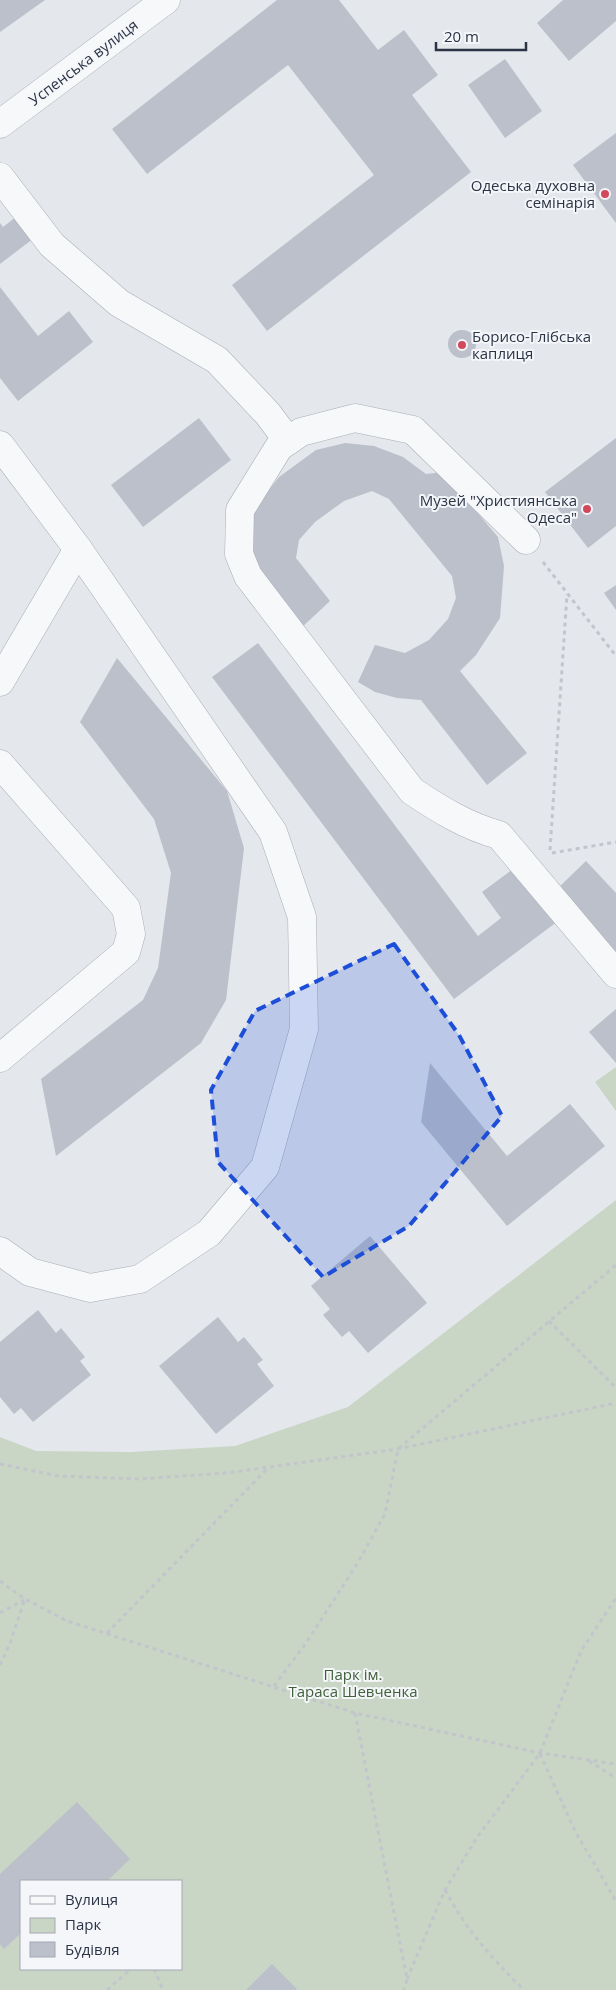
<svg xmlns="http://www.w3.org/2000/svg" width="616" height="1990" viewBox="0 0 616 1990" font-family="'Open Sans',sans-serif">
<style>
.park{fill:#c9d6c5;fill-rule:evenodd}
.building{fill:#bbc0ca}
.lines{fill:none;stroke-linecap:round;stroke-linejoin:round}
.minor-casing{stroke:#a9aeb7;stroke-width:29}
.path{stroke:#c2c5cb;stroke-width:3;stroke-dasharray:4 4;stroke-linecap:butt}
.minor{stroke:#f7f8fa;stroke-width:28}
.marked{fill:#1d4ed8;fill-opacity:0.2;stroke:#1d4ed8;stroke-width:4;stroke-dasharray:10 6;stroke-linejoin:round}
.poi-dot{fill:#d1495b;stroke:#f4f6f9;stroke-width:2}
.labels{text-anchor:middle;dominant-baseline:central;stroke-width:4;stroke-linejoin:round;paint-order:stroke}
.street-label{font-size:15px;fill:#2b3445;stroke:#f4f6f9}
.poi-label{font-size:15px;fill:#2b3445;stroke:#f4f6f9;text-anchor:end}
.park-label{font-size:15px;fill:#3f6138;stroke:#f4f6f9}
</style>
<rect width="100%" height="100%" fill="#e4e7ec"/>
<g class="park">
<path d="M616,1067v44l-21,-29z"/>
<path d="M616,1200v790h-616v-553l36,14 95,1 104,-6 113,-39zM21,1881h160v88h-160z"/>
</g>
<g class="building">
<path d="M0,0h45l-45,32z"/>
<path d="M277,0h62l39,50 26,-20 34,45 -26,20 59,77 -204,159 -35,-46 142,-110 -86,-110 -141,109 -35,-45z"/>
<path d="M563,0h53v21l-47,40 -32,-38z"/>
<path d="M505,59l37,52 -37,27 -37,-53z"/>
<path d="M616,133v90l-43,-58z"/>
<path d="M21,213l17,22 -38,29v-41l3,4z"/>
<path d="M0,287l38,49 31,-25 24,31 -75,59 -18,-23z"/>
<circle cx="462" cy="344" r="14"/>
<path d="M199,418l32,42 -88,67 -32,-42z"/>
<path d="M616,438v88l-28,22 -43,-56z"/>
<path d="M345,443l29,3 29,11 23,17 17,-2 55,65 6,29 -4,52 -24,37 -16,16 67,82 -40,32 -66,-85 -24,-2 -22,-6 -17,-10 17,-37 30,8 24,-13 19,-21 8,-21 -4,-22 -63,-77 -17,-8 -28,10 -29,21 -16,18 -3,18 34,43 -31,29 -47,-57 1,-62 26,-34 37,-27z"/>
<path d="M616,585v25l-12,-17z"/>
<path d="M258,643l220,293 23,-18 -19,-26 35,-26 41,55 -104,78 -242,-322z"/>
<path d="M117,658l110,133 17,57 -18,152 -25,43 -145,113 -15,-77 102,-79 15,-32 13,-95 -17,-54 -74,-97z"/>
<path d="M586,861l30,32v59l-59,-63z"/>
<path d="M616,1009v54l-27,-31z"/>
<path d="M430,1063l77,93 63,-52 35,42 -98,80 -86,-104z"/>
<path d="M370,1236l57,67 -59,50 -19,-22 -7,6 -19,-22 7,-6 -19,-23z"/>
<path d="M38,1310l18,23 5,-5 24,29 -5,4 11,14 -58,47 -12,-14 -7,6 -14,-17v-55z"/>
<path d="M218,1317l20,25 6,-5 19,23 -6,4 17,22 -58,48 -57,-68z"/>
<path d="M77,1802l53,57 -23,22h-86v52l-17,16 -4,-5v-70z"/>
<path d="M272,1964l25,25 -1,1h-50z"/>
</g>
<g class="lines">
<g class="minor-casing">
<g id="minor">
<path d="M0,124l166,-124"/>
<path d="M0,177l52,68 67,58 98,57 51,54 20,27"/>
<path d="M0,445l78,104 195,283 29,85 2,112 -39,138 -56,66 -69,46 -50,9 -60,-16 -30,-21"/>
<path d="M526,540l-113,-110 -58,-12 -54,14 -22,15 -39,63 -1,44 9,22 164,215c27,18 54,35 87,44l117,139"/>
<path d="M0,682l78,-133"/>
<path d="M0,764l126,144 5,26 -5,18 -126,106"/>
</g>
</g>
<g class="path">
<path d="M543,562l73,94"/>
<path d="M550,850l17,-256"/>
<path d="M552,853l64,-11"/>
<path d="M549,1321l67,67"/>
<path d="M0,1464l59,12 79,3 89,-6 171,-24 218,-46"/>
<path d="M0,1581l25,18 42,22 288,92 185,40 76,11"/>
<path d="M0,1613l24,-13"/>
<path d="M107,1633l161,-165"/>
<path d="M0,1665l10,-22 15,-44"/>
<path d="M274,1686l32,-43 51,-79 28,-50 13,-65 218,-184"/>
<path d="M355,1713l52,266 -3,11"/>
<path d="M540,1754l35,77 41,70"/>
<path d="M589,1761l27,17"/>
<path d="M445,1890c20,38 48,70 79,100"/>
<path d="M154,1969l9,21"/>
<path d="M407,1979l38,-89 31,-51 64,-86 41,-102 35,-53"/>
<path d="M107,1990l24,-21"/>
</g>
<use href="#minor" class="minor"/>
</g>
<path class="marked" d="M394,944l65,91 43,81 -93,110 -86,51 -105,-115 -7,-72 44,-79z"/>
<g class="poi-dot">
<circle cx="605" cy="194" r="5"/>
<circle cx="462" cy="345" r="5"/>
<circle cx="587" cy="509" r="5"/>
</g>
<g class="labels">
<g class="street-label">
<text transform="translate(83 62) rotate(-37)">Успенська вулиця</text>
</g>
<g class="poi-label">
<text x="595" y="185">Одеська духовна<tspan x="595" dy="17">семінарія</tspan></text>
<text x="472" y="336" text-anchor="start">Борисо-Глібська<tspan x="472" dy="17">каплиця</tspan></text>
<text x="577" y="500">Музей "Християнська<tspan x="577" dy="17">Одеса"</tspan></text>
</g>
<g class="park-label">
<text x="353" y="1674">Парк ім.<tspan x="353" dy="17">Тараса Шевченка</tspan></text>
</g>
</g>
<rect x="20" y="1880" width="162" height="90" fill="#f4f6f9" stroke="#a4a8b1"/>
<rect x="30" y="1896" width="25" height="8" fill="#f7f8fa" stroke="#a4a8b1"/>
<text x="65" y="1905" font-size="15" fill="#2b3445">Вулиця</text>
<rect x="30" y="1918" width="25" height="15" fill="#c9d6c5" stroke="#a4a8b1"/>
<text x="65" y="1930" font-size="15" fill="#2b3445">Парк</text>
<rect x="30" y="1942" width="25" height="15" fill="#bbc0ca" stroke="#a4a8b1"/>
<text x="65" y="1955" font-size="15" fill="#2b3445">Будівля</text>
<path d="M436 42v8h90v-8" fill="none" stroke="#2b3445" stroke-width="2.5"/>
<text x="444" y="42" font-size="15" fill="#2b3445" stroke="#f4f6f9" stroke-width="4" paint-order="stroke">20 m</text>
</svg>
